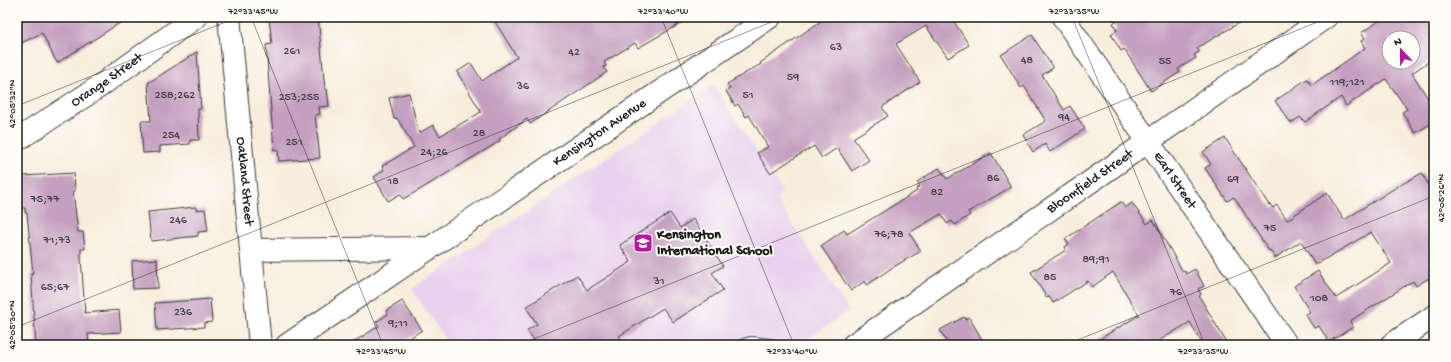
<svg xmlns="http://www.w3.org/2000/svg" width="1451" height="362" viewBox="0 0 1451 362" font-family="'Gochi Hand',sans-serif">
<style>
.built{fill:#e9d2ee}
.building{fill:#c49fc0;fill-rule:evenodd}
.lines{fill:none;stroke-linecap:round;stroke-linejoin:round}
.lane-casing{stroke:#3d3b39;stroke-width:14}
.street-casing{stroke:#3d3b39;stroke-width:24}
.secondary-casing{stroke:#3d3b39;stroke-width:24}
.lane{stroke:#fff;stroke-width:12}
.street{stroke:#fff;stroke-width:22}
.secondary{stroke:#fff;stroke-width:22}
.ticks{fill:none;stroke:#1c1c1c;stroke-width:1;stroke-opacity:0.45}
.labels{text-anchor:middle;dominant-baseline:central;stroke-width:4;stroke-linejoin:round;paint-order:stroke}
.number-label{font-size:12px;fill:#463d45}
.street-label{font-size:14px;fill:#1c1c1c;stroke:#fdfcf7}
.poi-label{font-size:14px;font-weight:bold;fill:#1c1c1c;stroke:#fdfcf7;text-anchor:start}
.neatline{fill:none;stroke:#1c1c1c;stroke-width:1.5}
.ticks-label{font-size:10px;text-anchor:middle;fill:#1c1c1c}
</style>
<rect width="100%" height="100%" fill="#fdfcf7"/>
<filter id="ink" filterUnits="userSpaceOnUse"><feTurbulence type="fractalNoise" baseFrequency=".025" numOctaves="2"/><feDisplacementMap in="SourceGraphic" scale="8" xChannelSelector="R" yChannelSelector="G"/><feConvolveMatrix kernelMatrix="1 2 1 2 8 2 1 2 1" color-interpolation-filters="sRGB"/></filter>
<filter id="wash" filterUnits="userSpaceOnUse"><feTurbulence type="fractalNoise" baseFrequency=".012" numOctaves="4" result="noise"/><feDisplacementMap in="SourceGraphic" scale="16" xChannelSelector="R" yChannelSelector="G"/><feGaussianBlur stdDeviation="0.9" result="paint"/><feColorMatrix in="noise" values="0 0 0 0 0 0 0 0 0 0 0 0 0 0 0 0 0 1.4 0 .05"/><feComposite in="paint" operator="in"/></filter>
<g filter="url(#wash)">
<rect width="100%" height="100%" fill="#f8eddc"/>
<path class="built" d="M714,85l68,106 -6,7 73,113 -50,34h-350l-37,-56z"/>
<g id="blocks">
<g class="building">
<path d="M17,17h112l-72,46 -15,-30 -25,12z"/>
<path d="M269,17h49l7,72h2l2,17 -10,1 1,7 -5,1 5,43 -41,3 -1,-12 -4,1 -8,-105 6,-1z"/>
<path d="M492,17h200l-54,31 -3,-5 -31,19 2,4 -3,1 4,5 -77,52 -3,-5 -28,20 1,2 -79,48 -18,10 -3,-5 -12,7 -14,-24 10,-7 -2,-4 32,-19 -17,-29 -3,1 -5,-21 20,-5 10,40 14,-8 7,11 41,-24 -24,-40 14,-9 11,18 35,-24z"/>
<path d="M827,17h124l18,28 -21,13 -22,-32 -30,18 24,38 -38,25 6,9 -35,22 16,22 -17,11 -15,-23 -15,10 -8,-12 -44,27 -13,-20 11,-6 -19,-32 -3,2 -8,-13 -3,2 -9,-15 4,-2 -3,-5 34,-20 -1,-1z"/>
<path d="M1123,17h126l-52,31 2,4 -5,3 2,3 -18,11 2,3 -29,19 -27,-42 -3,2 -10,-17 6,-4 -4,-7z"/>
<path d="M1385,17h49v41l-22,15 22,35v14l-19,11 -13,-21 5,-3 -21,-30 -40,27 -5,-9 -36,25 -5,-5 -9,6 -16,-22 32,-22 5,6 53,-37 -4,-7 4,-3 -4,-5zM1389,38h24v24h-24z"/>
<path d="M1032,35l21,33 -11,7 22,35 6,-4 15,23 -35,23 -5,-8 -12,8 -10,-17 23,-14 -22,-35 -3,2 -20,-33z"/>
<path d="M197,52l4,57h-3l1,31h-9v4l-30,2v6l-17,1 -2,-32h10l-3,-38z"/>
<path d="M1225,138l44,67 1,-1 3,4 4,-3 10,15 40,-27 17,27 51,-32 27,-15 12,22v80l-18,11 -3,-5 -63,40 3,6 -24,15 -10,-16 -5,2 -9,-14 5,-2 -16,-26 24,-15 18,27 55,-35 -20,-31 -56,33 -14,-24 -26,17 -5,-8 -1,1 -35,-54 -7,4 -22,-33 6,-4 -8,-12z"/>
<path d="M991,153l20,34 -43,25 2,3 -15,10 -3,-4 -5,3 -6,-10 -32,19 12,18 -31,18 -23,16 -2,-4 -14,10 -30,-45 23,-16 3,4 70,-43 -1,-2 4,-3 -3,-4 22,-14 8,11z"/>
<path d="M74,173l1,18h-2l5,41h5l2,17h-4v9l4,55 34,-3 2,22 -33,2 1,11h-53l-5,-71h2l-6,-61h-2v-5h-6l-1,-20h4v-12z"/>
<path d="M1121,202l4,6 7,-5 15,21 6,-4 6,10 24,42 2,-1 1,3 9,-5 9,17 -6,3 3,5 -2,2 29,49h-25l-13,-23 -38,23h-62l49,-30 -26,-43 -21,15 -4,-6 -35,22 -4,-7 -2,2 -16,-26 35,-22 -1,-3 4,-3 -4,-5z"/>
<path d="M196,207v3l9,-1 3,22 -10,1v4l-47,5 -3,-29z"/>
<path d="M670,213l10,15 13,-9 30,47 -11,7 11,17 -50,32 -10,-14 -44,28 6,9h-88l-10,-15 10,-6 -11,-17 51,-32 10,15 44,-28 -11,-17z"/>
<path d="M157,259l1,29 -25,1 -1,-28z"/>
<path d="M210,299l2,23 -8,1v4l-47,3 -2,-27z"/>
<path d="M402,301l20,29 -23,15h-50l30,-19 -3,-4 12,-8 -2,-3z"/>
<path d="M964,317l2,2 3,-2 16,28h-36l-9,-15z"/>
</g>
</g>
</g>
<g filter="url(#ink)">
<use href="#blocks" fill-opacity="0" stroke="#3d3b39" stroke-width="1"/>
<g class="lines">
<g class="lane-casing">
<path id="lane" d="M744,345l7,-2 19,2"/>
</g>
<g class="street-casing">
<g id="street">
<path id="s1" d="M1063,17l224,328"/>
<path d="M251,250l179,-2"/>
<path id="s2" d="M287,345l483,-328"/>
<path id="s3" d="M853,345l250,-172 223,-156"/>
<path d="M1391,345l43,-29"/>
</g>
</g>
<g class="secondary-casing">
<g id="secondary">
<path id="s4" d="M229,17l31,328"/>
<path id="s5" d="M17,140l80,-52 99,-71"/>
</g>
</g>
<use href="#lane" class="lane"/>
<use href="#street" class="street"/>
<use href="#secondary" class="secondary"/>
</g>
</g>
<path class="ticks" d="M251,17l132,328M661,17l133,328M1072,17l133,328M17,106l221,-89M17,327l767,-310M519,345l811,-328M1065,345l369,-149"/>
<defs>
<g id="school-square" transform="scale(1)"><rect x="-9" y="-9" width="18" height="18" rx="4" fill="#b5179e" stroke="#fdfcf7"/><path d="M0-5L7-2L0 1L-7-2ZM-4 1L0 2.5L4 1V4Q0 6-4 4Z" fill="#fff"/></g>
</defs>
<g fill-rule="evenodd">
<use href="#school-square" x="643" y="243"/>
</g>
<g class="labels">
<g class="number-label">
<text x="836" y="48">63</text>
<text x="292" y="52">261</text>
<text x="574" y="53">42</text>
<text x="1027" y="61">48</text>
<text x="1165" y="62">55</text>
<text x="793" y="78">59</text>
<text x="1347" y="83">119;121</text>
<text x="523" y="87">36</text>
<text x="175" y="96">258;262</text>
<text x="748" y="96">51</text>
<text x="299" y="98">253;255</text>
<text x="1064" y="118">94</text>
<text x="479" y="134">28</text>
<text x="171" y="136">254</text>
<text x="294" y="143">251</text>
<text x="434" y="153">24;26</text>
<text x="993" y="179">86</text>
<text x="1233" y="180">69</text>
<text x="393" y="182">18</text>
<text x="937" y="193">82</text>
<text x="45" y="200">75;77</text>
<text x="178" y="221">246</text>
<text x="1270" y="229">75</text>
<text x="889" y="235">76;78</text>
<text x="57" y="241">71;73</text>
<text x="1096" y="260">89;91</text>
<text x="1050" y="278">85</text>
<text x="659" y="282">31</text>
<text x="55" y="288">65;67</text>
<text x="1176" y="293">76</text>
<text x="1319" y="299">108</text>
<text x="183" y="313">236</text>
<text x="398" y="324">9;11</text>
</g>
<g class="street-label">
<text stroke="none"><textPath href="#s5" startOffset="108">Orange Street</textPath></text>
<text stroke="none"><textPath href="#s2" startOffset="378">Kensington Avenue</textPath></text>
<text stroke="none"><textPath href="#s4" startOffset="165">Oakland Street</textPath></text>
<text stroke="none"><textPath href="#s1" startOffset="198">Earl Street</textPath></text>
<text stroke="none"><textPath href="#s3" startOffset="288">Bloomfield Street</textPath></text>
</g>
<g class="poi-label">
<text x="657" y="235">Kensington<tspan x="657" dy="16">International School</tspan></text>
</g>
</g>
<rect width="1451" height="362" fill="none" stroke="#fdfcf7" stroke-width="44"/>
<g transform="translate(1401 50) rotate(338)"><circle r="19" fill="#fdfcf7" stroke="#a3a29f"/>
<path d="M0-3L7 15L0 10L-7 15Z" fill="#b5179e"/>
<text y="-6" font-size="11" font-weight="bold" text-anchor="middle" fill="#1c1c1c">N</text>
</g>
<rect x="22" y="22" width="1407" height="318" class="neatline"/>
<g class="ticks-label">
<text x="253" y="14">72°33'45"W</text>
<text x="663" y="14">72°33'40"W</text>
<text x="1074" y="14">72°33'35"W</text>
<text transform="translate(11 104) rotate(-90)" y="4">42°05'32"N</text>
<text transform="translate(1440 198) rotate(-90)" y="4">42°05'26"N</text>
<text transform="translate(11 325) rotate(-90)" y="4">42°05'30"N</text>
<text x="381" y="354">72°33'45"W</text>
<text x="792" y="354">72°33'40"W</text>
<text x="1203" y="354">72°33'35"W</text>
</g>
</svg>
